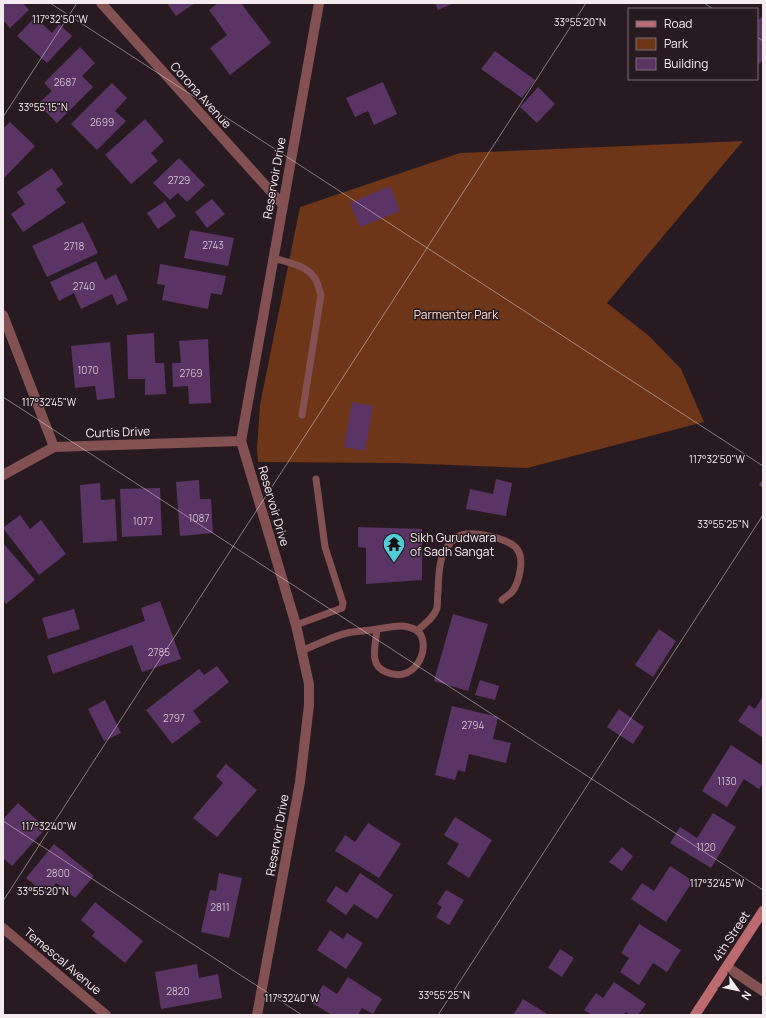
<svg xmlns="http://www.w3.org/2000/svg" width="766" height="1018" viewBox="0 0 766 1018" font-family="Manrope,sans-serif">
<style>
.green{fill:#6d3618}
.building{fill:#5a3464}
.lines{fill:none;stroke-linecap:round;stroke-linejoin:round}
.lane{stroke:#835152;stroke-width:7}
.street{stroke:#835152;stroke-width:10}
.secondary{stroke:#bb6b6f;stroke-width:10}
.ticks{fill:none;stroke:#f4ebef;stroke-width:1;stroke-opacity:0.45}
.labels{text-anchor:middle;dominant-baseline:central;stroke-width:3;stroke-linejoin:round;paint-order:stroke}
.number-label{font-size:10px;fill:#cebdcc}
.street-label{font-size:12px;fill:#f4ebef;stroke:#271b21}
.park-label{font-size:12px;fill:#fed8c7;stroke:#271b21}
.poi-label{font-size:12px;fill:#f4ebef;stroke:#271b21;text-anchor:start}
.ticks-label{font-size:10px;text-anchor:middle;fill:#f4ebef;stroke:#271b21;stroke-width:3;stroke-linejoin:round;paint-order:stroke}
</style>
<rect width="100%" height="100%" fill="#271b21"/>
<path class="green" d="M743,141l-136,162 42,33 32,33 23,53 -177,46 -128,-5 -141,-1 -1,-13 3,-44 40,-198 160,-54z"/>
<g class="building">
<path d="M3,3h20l6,7 -19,18 -7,-8z"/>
<path d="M167,3h28l-19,13z"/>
<path d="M218,3h23l30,40 -41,32 -20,-27 17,-13 -18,-25z"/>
<path d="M435,3h19l-16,7z"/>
<path d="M763,16v44l-6,6v-45z"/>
<path d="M35,17l17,16 7,-9 13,12 -25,27 -30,-27z"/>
<path d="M80,47l15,16 -13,13 11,11 -36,36 -19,-19 14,-13 -8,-8z"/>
<path d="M495,51l40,29 -13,18 -41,-29z"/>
<path d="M383,82l14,32 -23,11 -6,-14 -13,6 -9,-19z"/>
<path d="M112,83l15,15 -12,13 11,10 -29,29 -26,-26z"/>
<path d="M538,87l17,17 -18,19 -17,-16z"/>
<path d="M145,119l19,22 -13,12 7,8 -27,23 -26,-29z"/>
<path d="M10,122l25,24 -32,33v-50z"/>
<path d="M179,158l26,27 -18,17 -9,-9 -8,7 -17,-17z"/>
<path d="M52,168l11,16 -7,5 10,14 -43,29 -12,-18 14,-10 -8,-12z"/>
<path d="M390,186l10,25 -40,16 -10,-24z"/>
<path d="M212,199l13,15 -18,14 -12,-16z"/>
<path d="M165,201l11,15 -18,13 -11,-16z"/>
<path d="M83,222l15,31 -51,24 -15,-31z"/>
<path d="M190,230l44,8 -6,28 -44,-8z"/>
<path d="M96,261l9,19 11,-6 12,26 -11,5 -5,-11 -31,15 -7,-16 -15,8 -9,-19z"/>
<path d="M160,264l66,12 -4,19 -11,-2 -3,16 -46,-9 3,-15 -8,-1z"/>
<path d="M154,333l1,30h9l2,31 -21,1v-16h-17l-1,-44z"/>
<path d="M208,339l3,64 -22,1 -1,-18 -15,1 -1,-24h9l-2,-22z"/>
<path d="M110,342l5,56 -18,2 -2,-14 -20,2 -4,-42z"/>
<path d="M352,402l21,4 -8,45 -21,-4z"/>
<path d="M496,479l16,4 -6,33 -40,-7 4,-20 23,5z"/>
<path d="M763,479v9l-4,-3z"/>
<path d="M199,480l1,19h11l2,34 -33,3 -4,-54z"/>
<path d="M100,483l1,17 14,-1 2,42 -34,2 -3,-58z"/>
<path d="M160,488l2,47 -40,2 -2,-48z"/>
<path d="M20,515l10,14 11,-9 25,34 -27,21 -36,-47z"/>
<path d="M358,527l64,2v51l-56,4v-36l-8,-1z"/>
<path d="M3,543l32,37 -29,24 -3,-4z"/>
<path d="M160,601l21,58 -39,13 -10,-27 -79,29 -6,-18 98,-35 -4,-13z"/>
<path d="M74,609l6,20 -32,10 -6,-21z"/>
<path d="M453,614l35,10 -20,67 -34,-10z"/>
<path d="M659,629l17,12 -23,36 -18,-12z"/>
<path d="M217,666l12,16 -36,29 8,11 -29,22 -26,-34 53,-41 5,6z"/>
<path d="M480,680l19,6 -4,14 -20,-5z"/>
<path d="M763,696v42l-25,-17 11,-16 6,4z"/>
<path d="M105,700l16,33 -17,8 -16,-32z"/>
<path d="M452,706l46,11 -5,22 18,4 -5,20 -37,-9 -4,18 -7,-2 -3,10 -20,-5z"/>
<path d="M619,709l25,18 -11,17 -26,-17z"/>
<path d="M731,745l32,21v17l-4,6 -15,-10 -17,28 -25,-16z"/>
<path d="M226,764l31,26 -40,47 -24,-19 30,-35 -7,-7z"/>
<path d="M18,803l28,25 -34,38 -9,-8v-39z"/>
<path d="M713,813l23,14 -25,41 -41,-25 10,-16 17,11z"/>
<path d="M455,817l37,23 -23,38 -22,-14 12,-20 -15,-9z"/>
<path d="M368,823l33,21 -22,34 -44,-27 10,-16 10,7z"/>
<path d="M54,844l40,32 -19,22 -19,-15 -9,12 -21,-17z"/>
<path d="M622,847l11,9 -11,15 -13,-9z"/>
<path d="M670,866l23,15 -27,41 -35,-23 11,-16 12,8z"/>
<path d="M219,873l23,5 -13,60 -28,-6 9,-42 6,1z"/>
<path d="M360,873l33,22 -16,24 -23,-15 -8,11 -20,-14 10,-15 11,7z"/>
<path d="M446,890l18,10 -15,25 -13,-8 6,-10 -5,-3z"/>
<path d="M95,902l48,39 -18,22 -33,-27 3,-4 -14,-12z"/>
<path d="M639,924l42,26 -14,22 -14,-9 -14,22 -19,-13 9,-14 -8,-5z"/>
<path d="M330,930l13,9 4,-6 16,10 -17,26 -29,-19z"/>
<path d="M560,949l14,9 -12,19 -14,-9z"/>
<path d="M197,964l2,14 19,-4 4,24 -61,11 -6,-37z"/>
<path d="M348,977l34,22 -9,15 -11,-6 -4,7h-26l-20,-12 11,-18 14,9z"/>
<path d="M614,982l32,22 -8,11h-8l-4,-3 -3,3h-31l-8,-5 12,-17 7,5z"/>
<path d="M523,999l26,16h-36z"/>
</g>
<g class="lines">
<g class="lane">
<path d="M273,258c14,4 32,7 41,19 4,5 5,13 7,18l-19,120"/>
<path d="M296,625l46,-17 1,-5 -18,-56 -9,-68"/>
<path d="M417,631c7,-7 17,-13 20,-23 1,-5 0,-11 1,-16 1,-21 0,-42 19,-55 11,-8 52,1 60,12 8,10 2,34 -5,43 -3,3 -7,5 -10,8"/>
<path d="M301,651c15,-6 30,-14 46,-18 9,-2 20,-2 30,-4 8,-1 17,-3 24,-3 4,0 12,2 15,4 17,10 3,56 -30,42 -18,-7 -10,-27 -9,-43"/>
</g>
<g class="street">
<path d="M101,3l182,202"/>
<path d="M3,315l51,132"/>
<path d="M3,475l51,-28 187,-6"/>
<path d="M3,928l103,87"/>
<path d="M727,967l36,24"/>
<path d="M257,1015l43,-233 9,-77v-21l-13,-59 -55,-184 78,-438"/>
</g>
<path class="secondary" d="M695,1015l68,-104"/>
</g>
<path class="ticks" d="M50,3l713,463M704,3l9,6M757,37l6,4M3,117l74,-114M3,397l760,493M3,821l299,194M3,901l583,-898M438,1015l325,-500"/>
<defs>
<g id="temple-pin" transform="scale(1.15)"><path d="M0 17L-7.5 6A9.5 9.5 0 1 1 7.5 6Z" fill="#52ccd5" stroke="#271b21"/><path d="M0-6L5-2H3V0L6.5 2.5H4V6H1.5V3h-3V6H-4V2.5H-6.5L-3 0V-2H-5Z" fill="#111"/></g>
</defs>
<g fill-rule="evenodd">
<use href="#temple-pin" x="394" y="544"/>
</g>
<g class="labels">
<g class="number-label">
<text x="65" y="82">2687</text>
<text x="102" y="122">2699</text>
<text x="179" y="180">2729</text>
<text x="213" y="245">2743</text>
<text x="74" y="246">2718</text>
<text x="84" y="286">2740</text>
<text x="88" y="370">1070</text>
<text x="191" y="373">2769</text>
<text x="199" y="518">1087</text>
<text x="143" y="521">1077</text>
<text x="159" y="652">2785</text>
<text x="174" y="718">2797</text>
<text x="473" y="725">2794</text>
<text x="727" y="781">1130</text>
<text x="706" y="847">1120</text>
<text x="58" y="873">2800</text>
<text x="220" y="907">2811</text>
<text x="178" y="991">2820</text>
</g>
<g class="street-label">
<text transform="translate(201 95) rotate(48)">Corona Avenue</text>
<text transform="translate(274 178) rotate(-80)">Reservoir Drive</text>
<text transform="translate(118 432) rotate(-2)">Curtis Drive</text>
<text transform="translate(274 506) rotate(74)">Reservoir Drive</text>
<text transform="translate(277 835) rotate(-80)">Reservoir Drive</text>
<text transform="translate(731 936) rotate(-57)">4th Street</text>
<text transform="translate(63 961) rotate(40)">Temescal Avenue</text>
</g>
<g class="park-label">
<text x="456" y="314">Parmenter Park</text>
</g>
<g class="poi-label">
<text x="410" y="537">Sikh Gurudwara<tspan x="410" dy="14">of Sadh Sangat</tspan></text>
</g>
</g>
<g class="ticks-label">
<text x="60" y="23">117°32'50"W</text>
<text x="580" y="26">33°55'20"N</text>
<text x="43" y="111">33°55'15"N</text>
<text x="49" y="406">117°32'45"W</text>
<text x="717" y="463">117°32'50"W</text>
<text x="723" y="528">33°55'25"N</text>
<text x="49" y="830">117°32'40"W</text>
<text x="717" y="887">117°32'45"W</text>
<text x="43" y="895">33°55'20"N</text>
<text x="444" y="999">33°55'25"N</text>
<text x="292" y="1002">117°32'40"W</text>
</g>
<rect width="766" height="1018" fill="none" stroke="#f4ebef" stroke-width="8"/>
<rect x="628" y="8" width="130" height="72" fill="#271b21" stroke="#796e73"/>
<rect x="636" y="21" width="20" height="6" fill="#bb6b6f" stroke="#796e73"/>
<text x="664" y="28" font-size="12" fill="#f4ebef">Road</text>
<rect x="636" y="38" width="20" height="12" fill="#6d3618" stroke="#796e73"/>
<text x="664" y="48" font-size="12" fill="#f4ebef">Park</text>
<rect x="636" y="58" width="20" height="12" fill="#5a3464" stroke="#796e73"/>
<text x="664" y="68" font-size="12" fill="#f4ebef">Building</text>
<g transform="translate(738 990) rotate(123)" stroke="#271b21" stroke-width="3" paint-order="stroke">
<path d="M0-3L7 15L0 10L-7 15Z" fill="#f4ebef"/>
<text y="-6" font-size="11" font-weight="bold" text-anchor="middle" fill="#f4ebef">N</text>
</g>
</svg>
